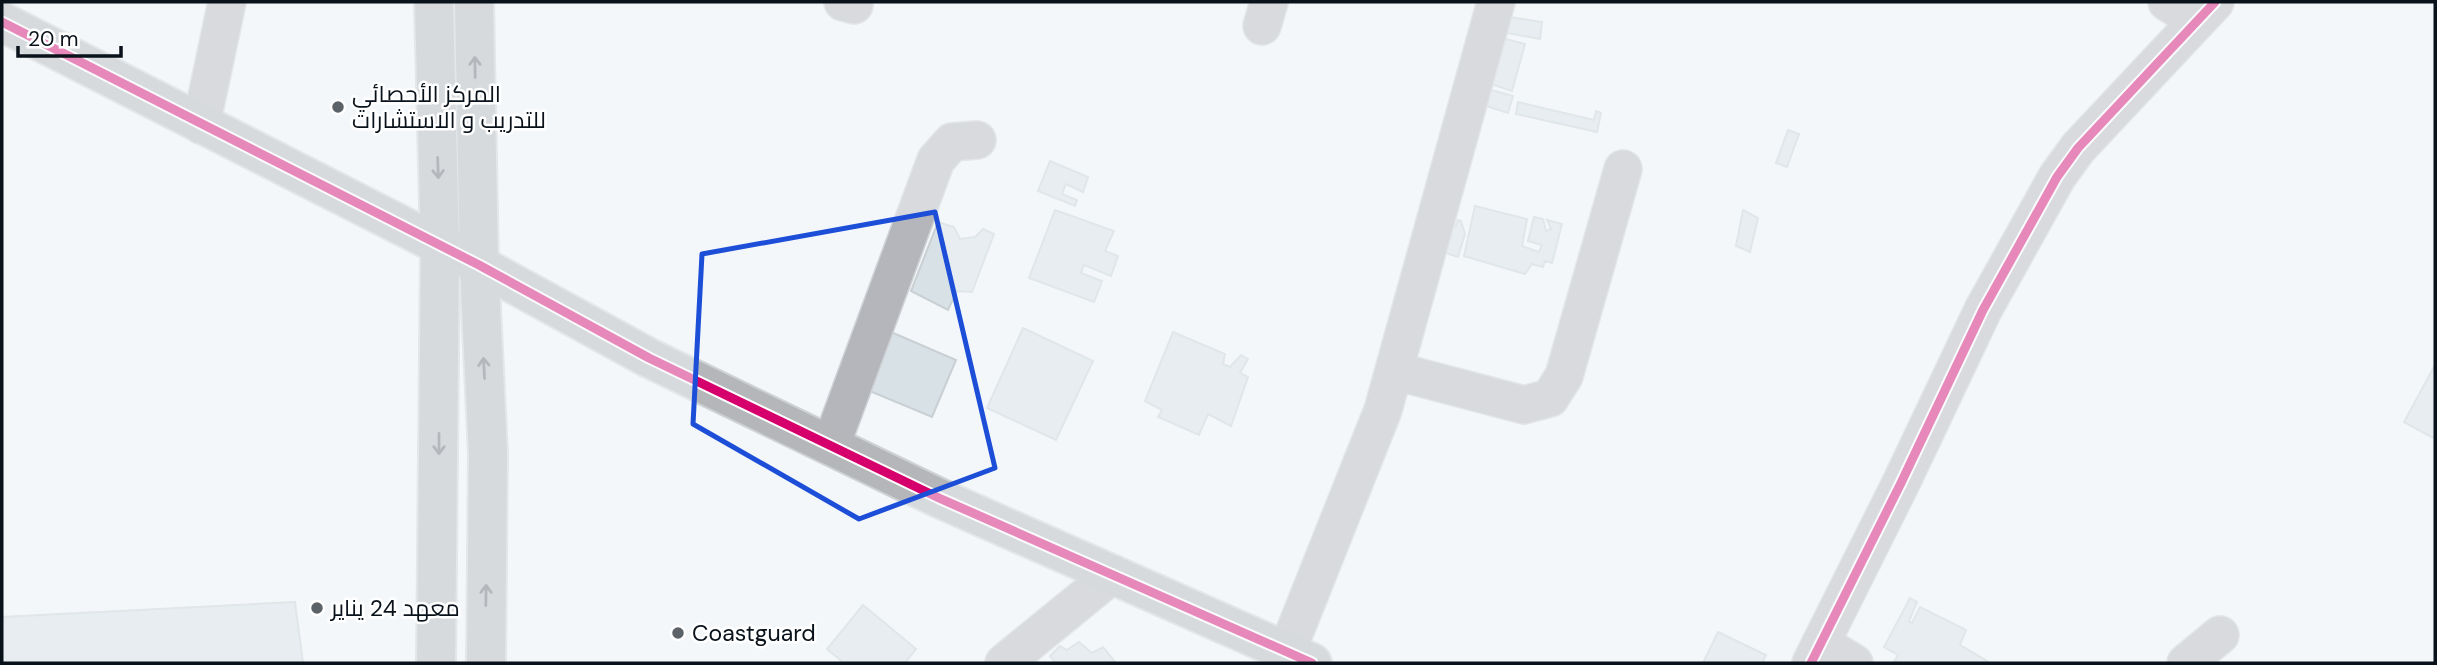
<svg xmlns="http://www.w3.org/2000/svg" width="2437" height="665" viewBox="0 0 2437 665" font-family="'DM Sans',Cairo,sans-serif">
<style>
.building{fill:#d8e1e5;stroke:#c9d0d4;stroke-width:2}
.lines{fill:none;stroke-linecap:round;stroke-linejoin:round}
.street-casing{stroke:#cfd2d5;stroke-width:40}
.secondary-casing{stroke:#cfd2d5;stroke-width:42}
.street{stroke:#b5b6bb;stroke-width:37}
.secondary{stroke:#b4b6ba;stroke-width:38}
.cycleway-casing{stroke:#fff;stroke-width:13}
.cycleway{stroke:#d6006c;stroke-width:9}
.oneway{stroke:#676c72}
.marked{fill:none;stroke:#1d4ed8;stroke-width:5;stroke-linejoin:round}
.poi-dot{fill:#5b6268;stroke:#fff;stroke-width:2.5}
.labels{text-anchor:middle;dominant-baseline:central;stroke-width:5;stroke-linejoin:round;paint-order:stroke}
.poi-label{font-size:23px;fill:#09121a;stroke:#fff;text-anchor:start}
</style>
<rect width="100%" height="100%" fill="#f4f7fa"/>
<g class="building">
<path d="M1495,15l47,7 -2,17 -49,-9z"/>
<path d="M1491,35l34,9 -13,47 -24,-8z"/>
<path d="M1488,89l25,7 -5,17 -25,-8z"/>
<path d="M1518,102l76,18 2,-9 5,2 -4,19 -81,-18z"/>
<path d="M1788,130l11,4 -12,33 -11,-4z"/>
<path d="M1050,161l38,16 -5,15 -17,-8 -4,10 15,6 -2,6 -37,-15z"/>
<path d="M1475,206l52,13 -5,27 17,6 3,-7 -14,-4 6,-24 9,2 3,12 5,-2 -4,-9 15,4 -10,39 -7,-2 -2,6 -11,-3 -7,10 -61,-18z"/>
<path d="M1055,210l59,21 -9,20 13,5 -7,20 -27,-11 -3,8 21,8 -8,21 -65,-24z"/>
<path d="M1743,210l15,8 -8,34 -14,-6z"/>
<path d="M1440,220l16,6 2,-6 3,1 4,13 -7,23 -27,-9z"/>
<path d="M938,222l16,5 6,12 15,-2 8,-8 11,5 -22,58 -15,-1 -9,19 -37,-19z"/>
<path d="M1023,328l70,33 -37,79 -69,-32z"/>
<path d="M884,329l72,31 -24,57 -72,-30z"/>
<path d="M1173,332l52,22 -2,10 7,3 11,-12 7,4 -8,14 8,4 -17,49 -23,-12 -9,21 -41,-18 4,-7 -17,-9z"/>
<path d="M2435,365v74l-31,-17z"/>
<path d="M1910,598l7,4 -8,19 3,2 8,-16 46,23 -6,15 27,16 -1,2 -92,-1 4,-7 -14,-8z"/>
<path d="M295,602l8,61h-301v-46z"/>
<path d="M863,605l53,44 -11,14h-61l-17,-14z"/>
<path d="M1718,632l48,23 -4,8h-59z"/>
<path d="M1079,642l13,11 11,-6 13,16h-60l-6,-7 10,-10 7,4z"/>
</g>
<g class="lines">
<g class="street-casing">
<g id="street">
<path d="M843,2l11,3"/>
<path d="M2167,2l29,18"/>
<path d="M1262,26l7,-24"/>
<path d="M201,125l26,-123"/>
<path d="M1395,371l129,34 26,-7 14,-22 59,-207"/>
<path d="M831,445l105,-285 16,-18 25,-2"/>
<path d="M1821,643l33,20"/>
<path d="M1287,651l96,-241 113,-408"/>
<path d="M1004,663l109,-89"/>
<path d="M1811,663l90,-180 82,-173 74,-133 21,-29 137,-146"/>
<path d="M2186,663l34,-28"/>
</g>
</g>
<g class="secondary-casing">
<g id="secondary">
<path d="M434,2l6,245 -4,416"/>
<path d="M474,2l5,263 9,189 -2,209"/>
<path d="M2,22l477,243 170,93 290,140 373,165"/>
</g>
</g>
<use href="#street" class="street"/>
<use href="#secondary" class="secondary"/>
<g class="cycleway-casing">
<g id="cycleway">
<path d="M2,22l477,243 170,93 290,140 373,165"/>
<path d="M1811,663l90,-180 82,-173 74,-133 21,-29 137,-146"/>
</g>
</g>
<use href="#cycleway" class="cycleway"/>
</g>
<defs><path id="oneway-shaft" d="M-6 0H5M1.5-3L5.5 0L1.5 3" fill="none" stroke-width="1.6" stroke-linecap="round" stroke-linejoin="round" transform="scale(1.75)"/></defs>
<g class="oneway">
<use href="#oneway-shaft" transform="translate(475 67) rotate(-91)"/>
<use href="#oneway-shaft" transform="translate(438 168) rotate(88)"/>
<use href="#oneway-shaft" transform="translate(484 368) rotate(-93)"/>
<use href="#oneway-shaft" transform="translate(439 444) rotate(90)"/>
<use href="#oneway-shaft" transform="translate(486 595) rotate(-89)"/>
</g>
<path d="M0 0H2437V665H0ZM935,212l60,256 -136,51 -166,-95 9,-170z" fill="#f4f7fa" fill-opacity=".55" fill-rule="evenodd"/>
<path class="marked" d="M935,212l60,256 -136,51 -166,-95 9,-170z"/>
<g class="poi-dot">
<circle cx="338" cy="107" r="7"/>
<circle cx="317" cy="608" r="7"/>
<circle cx="678" cy="633" r="7"/>
</g>
<g class="labels">
<g class="poi-label">
<text x="352" y="94">المركز الأحصائي<tspan x="352" dy="26">للتدريب و الاستشارات</tspan></text>
<text x="331" y="608">معهد 24 يناير</text>
<text x="692" y="633">Coastguard</text>
</g>
</g>
<rect width="2437" height="665" fill="none" stroke="#09121a" stroke-width="7"/>
<path d="M18 46v10h103v-10" fill="none" stroke="#09121a" stroke-width="3.5"/>
<text x="28" y="46" font-size="21" fill="#09121a" stroke="#ffffff" stroke-width="5" paint-order="stroke">20 m</text>
</svg>
